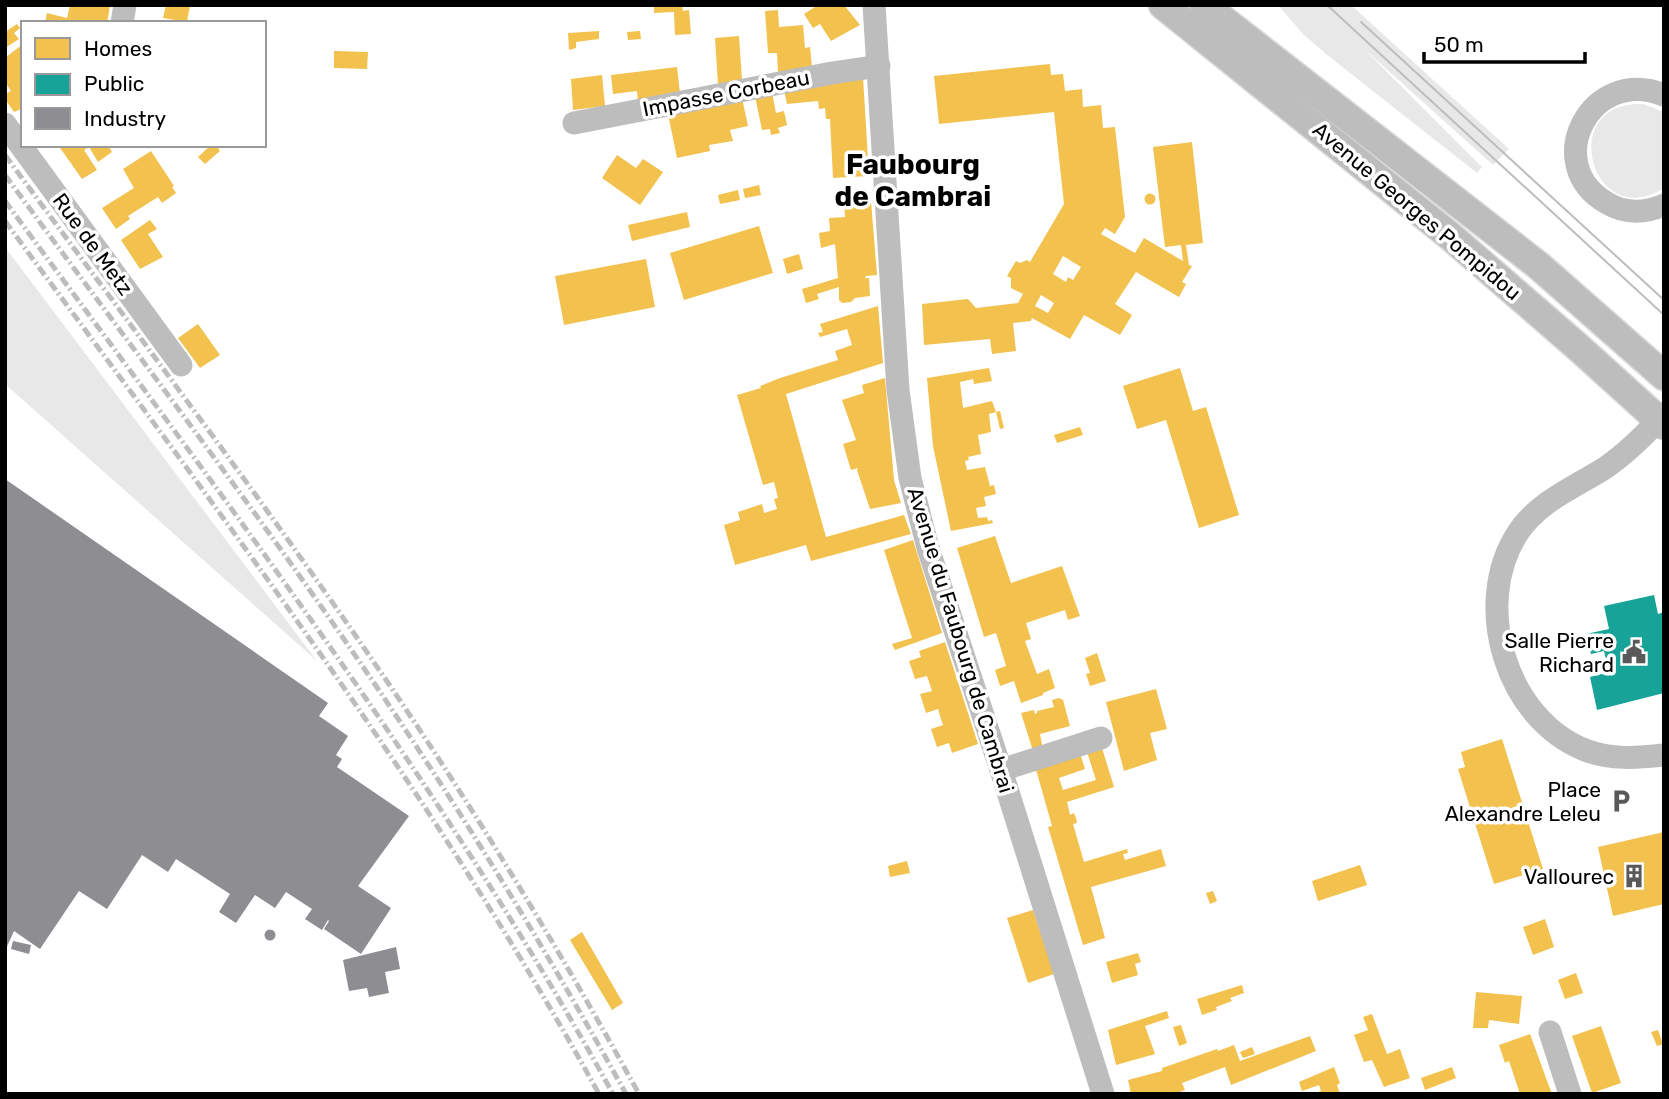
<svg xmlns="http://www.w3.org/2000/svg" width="1669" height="1099" viewBox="0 0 1669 1099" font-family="Rubik,sans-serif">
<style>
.green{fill:#e8e8e8}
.homes{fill:#f2c14e;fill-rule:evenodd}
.public{fill:#17a398}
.industry{fill:#8d8d92}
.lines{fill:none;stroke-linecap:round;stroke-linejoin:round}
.major-casing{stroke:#dbdbdb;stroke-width:31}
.minor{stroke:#bdbdbd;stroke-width:23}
.major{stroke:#bdbdbd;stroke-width:28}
.tram{stroke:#bdbdbd;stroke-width:2}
.rail{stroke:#bdbdbd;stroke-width:5;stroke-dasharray:10 3.5 2 3.5;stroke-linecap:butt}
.labels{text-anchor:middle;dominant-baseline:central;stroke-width:7;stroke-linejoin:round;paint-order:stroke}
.street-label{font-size:21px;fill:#000;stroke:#fff}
.poi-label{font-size:21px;fill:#000;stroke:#fff;text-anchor:end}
.district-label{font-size:28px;font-weight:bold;fill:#000;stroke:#fff}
</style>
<rect width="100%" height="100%" fill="#fff"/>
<g class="green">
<path d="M1278,5h73l158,144 -16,16 -130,-117 119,119 -5,6 -151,-119 -23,-20z"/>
<path d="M1643,104l21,8v76c-73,46 -109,-88 -21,-84z"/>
<path d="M5,247l312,414 -312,-277z"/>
</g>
<g class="homes">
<path d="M70,5h40l-3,18h-62l2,-10 20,5z"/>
<path d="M166,5h24l-3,17 -24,-4z"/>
<path d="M654,5h28l1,6 6,-1 2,24 -16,1 -1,-23 -20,1z"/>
<path d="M818,5h26l16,20 -29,16 -11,-17 -7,4 -9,-14z"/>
<path d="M778,10l1,17 24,-2 2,23 5,-1 2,20 -34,5 -1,-19h-9l-3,-42z"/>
<path d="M17,24l3,4 -6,5 5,6 -14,9v-16z"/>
<path d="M599,31v8l-23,3v6l-7,2 -1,-17z"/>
<path d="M640,31l1,8 -13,1 -1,-8z"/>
<path d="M739,36l3,44 -24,5 -3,-47z"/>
<path d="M23,44v64l-9,4 -9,-13v-5l6,-3 -6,-9v-24z"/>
<path d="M334,51l34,1 -1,17 -33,-1z"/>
<path d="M1050,64l1,11 12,-1 2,17 17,-2 1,18 18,-2 2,23 12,-1 10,90 -10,17 -10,-6 -4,6 34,19 9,-15 39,23 -2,-16 -16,2 -12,-100 39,-5 11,101 -17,2 3,20 3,1 -10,16 4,2 -7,13 -43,-25 -21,32 17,11 -12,20 -36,-20 -14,24 -38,-21 -1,3 -18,2 3,28 -24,3 -2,-15 -66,6 -2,-41 46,-5 8,9 42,-5 5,-9 -12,-6v-10l-4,-2 9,-15 4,2 7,-3 3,2 34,-58 -10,-92 -115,12 -5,-48zM1063,256l18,11 -8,13 -5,-3 -2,5 -13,-8zM1041,295l13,8 -6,10 -13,-7z"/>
<path d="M677,67l3,26 -42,9 -1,-11 -24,3 -2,-19z"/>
<path d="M602,75l3,31 -32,4 -2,-31z"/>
<path d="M863,77l6,99 -36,2 -3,-59h-4l-1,-11 -6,1 -1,-8 -31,3 -3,-14z"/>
<path d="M772,92l4,21 8,-2 3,14 -9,3 2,5 -9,2 -1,-6 -8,1 -7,-34z"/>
<path d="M742,98l6,28 -18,4 3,11 -24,4 1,6 -33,7 -9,-44z"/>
<path d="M58,145h50l4,7 -14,10 -9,-15 -5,3 13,20 -15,9z"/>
<path d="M211,145h11l-4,3 2,3 -15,13 -7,-7z"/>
<path d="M151,151l23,35 -2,1 4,6 -14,10 -4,-6 -30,19 2,3 -14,10 -14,-21 32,-20 -11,-19z"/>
<path d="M617,155l19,13 7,-9 20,13 -23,33 -38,-27z"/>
<path d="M759,185l2,10 -16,3 -2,-9z"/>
<path d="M738,190l2,10 -20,4 -2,-9z"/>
<circle cx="1150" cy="199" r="5.5"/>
<path d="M871,201l6,74 -11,1 -1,2h4l1,18 -15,2 -4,4 -9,1 -3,-3v-13l-22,7 2,5 -13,4 -4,-14 36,-11 -3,-34 -14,4 -2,-15 11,-2 -1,-13 16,-1 -1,-14z"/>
<path d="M687,212l3,15 -58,14 -4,-16z"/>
<path d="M150,220l7,9 -9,5 15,23 -23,12 -19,-29z"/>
<path d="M759,226l14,47 -89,27 -14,-47z"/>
<path d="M799,254l4,15 -16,5 -4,-15z"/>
<path d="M646,259l9,48 -91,18 -9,-49z"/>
<path d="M878,306l5,57 -97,31 40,143 78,-22 7,19 -100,27 -5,-16 -71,20 -11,-40 16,-5 -2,-8 24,-8 2,9 13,-4 -3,-10 4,-1 -4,-16 -11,3 -26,-90 24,-7 -1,-2 20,-8 58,-18 -3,-9 17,-6 -5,-16 -27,8 -2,-4 5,-1 -3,-8z"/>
<path d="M198,324l22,31 -20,13 -22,-30z"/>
<path d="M989,368l3,13 -18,3 -1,-5 -13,3 3,26 29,-7 4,11 -7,2 2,18 -13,3 3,19 -13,3 1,3 -4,1 2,9 18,-3 5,19 4,-1 2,9 -12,3 2,9 -10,2 2,10 9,-1 1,4 4,-1 1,3 -42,8 -18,-85 -6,-68z"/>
<path d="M1180,368l13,43 13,-4 33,108 -40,13 -33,-108 -29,9 -14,-43z"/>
<path d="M885,378l9,102 7,23 -31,6 -13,-39 1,-2 -7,2 -8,-26 13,-4 -14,-40 22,-7 -2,-8z"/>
<path d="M1000,411l4,17 -4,1 -4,-17z"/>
<path d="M1080,427l3,8 -26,8 -3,-8z"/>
<path d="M995,536l16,47 51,-17 18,50 -12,4 -3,-10 -39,13 5,16 -6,2 12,33 12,-5 6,19 -12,5v2l-22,8 -7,-22 -14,5 -5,-16 11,-4 -5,-17 -5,-16 -12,4 -27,-89z"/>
<path d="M913,540l29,93 -47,17 -3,-6 20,-6 -28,-88z"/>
<path d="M945,642l33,102 -26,9 -3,-10 -12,4 -6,-18 12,-4 -3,-9 -2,-7 -12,4 -6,-19 12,-3 -5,-15 -12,3 -6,-18 12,-4 -2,-6z"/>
<path d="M1097,653l9,28 -16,5 -4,-12 4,-1 -5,-15z"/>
<path d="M1156,689l11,40 -17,4 7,27 -33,11 -18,-69z"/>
<path d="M1059,698l4,2 7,26 -30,8 3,16 -10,1 -12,-38 13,-3 1,4 2,-1v-2l17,-4 -2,-7z"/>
<path d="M1502,739l41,130 -49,15 -36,-115 7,-2 -4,-15z"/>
<path d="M1102,748l12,39 -47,15 3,13 4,-2 2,5 1,5 -4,1 11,38 43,-13 1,4 -5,1 2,6 36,-11 5,17 -75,21 14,51 -22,7 -35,-118 4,-1 -17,-60 45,-13 5,16 -26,9 4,12 33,-10 -9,-28z"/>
<path d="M1664,832v72l-51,12 -15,-69z"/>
<path d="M907,861l3,12 -20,4 -2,-11z"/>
<path d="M1360,865l7,20 -49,16 -6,-20z"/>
<path d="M1213,891l4,10 -7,3 -4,-11z"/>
<path d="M1033,910l21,64 -26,9 -21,-65z"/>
<path d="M1545,919l9,28 -21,8 -10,-28z"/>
<path d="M582,932l41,71 -11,7 -42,-70z"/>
<path d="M1138,953l3,9 -6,2 3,11 -26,8 -6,-21z"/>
<path d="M1576,973l7,20 -18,6 -7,-19z"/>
<path d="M1242,985l2,8 -14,5 2,3 -16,6 1,3 -15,5 -5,-16z"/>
<path d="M1476,992l46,4 -3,28 -30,-4 -1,8h-15z"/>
<path d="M1167,1011l2,7 -24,8 10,28 -39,11 -8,-35z"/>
<path d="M1372,1014l15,40 13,-5 10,29 -26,9 -12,-27 -8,2 -10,-27 14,-5 -5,-13z"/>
<path d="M1181,1025l6,18 -8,3 -6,-19z"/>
<path d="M1601,1026l20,57 -29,10 -20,-57z"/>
<path d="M1658,1030l5,14 -6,2 -6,-14z"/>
<path d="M1530,1034l16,44 6,16h-32l-11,-33 -4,2 -6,-18z"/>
<path d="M1310,1036l6,15 -85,34 -6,-18 -43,16 3,7 -11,4h-43l-3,-14 34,-9v-3l55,-19 1,2 16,-6 6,16z"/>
<path d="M1252,1047l3,7 -12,4 -3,-6z"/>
<path d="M1334,1067l6,16 -3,2 3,9h-20l-1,-3h2l-2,-6 -17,6 -3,-9z"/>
<path d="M1452,1067l4,11 -31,12 -4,-12z"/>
</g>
<path class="public" d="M1654,595l4,19 6,-2v81l-67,17 -7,-33 19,-5 -5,-21 -13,3 -5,-20 23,-5 -5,-23z"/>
<g class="industry">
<path d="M5,479l323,224 -9,13 29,20 -12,19 6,4 -5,8 72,49 -51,70 33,22 -30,46 -37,-25 5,-8 -1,-1 -6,10 -17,-11 7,-10 -26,-17 -11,16 -20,-13 -19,28 -17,-11 11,-18 -54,-35 -8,13 -26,-17 -35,54 -28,-18 -39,58 -26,-18 -9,20z"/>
<circle cx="270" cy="935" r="5.5"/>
<path d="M13,941l18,4 -2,9 -18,-5z"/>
<path d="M396,947l4,22 -15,3 4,21 -20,4 -2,-9 -18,3 -6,-31z"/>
</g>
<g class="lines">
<g class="major-casing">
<g id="major">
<path d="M1163,5l287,231 129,112 85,77"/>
<path d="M1204,5l335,261 125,110"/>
</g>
</g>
<g class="minor">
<path d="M874,5l24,385 12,88 18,70 73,222 102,324"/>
<path d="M122,23l3,-18"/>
<path d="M1664,95c-74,-30 -124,70 -57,108 18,11 38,10 57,2"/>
<path d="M574,123l258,-50 47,-7"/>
<path d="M5,124l176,241"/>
<path d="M1664,414c-18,20 -37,39 -59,54 -30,19 -68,34 -88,66 -45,71 -11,185 68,216 26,10 52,8 79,5"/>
<path d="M1001,770l100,-32"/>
<path d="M1550,1032l20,62"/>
</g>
<use href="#major" class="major"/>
<g class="tram">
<path d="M1327,5l337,310"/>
<path d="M1361,22l303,278"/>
</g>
<g class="rail">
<path d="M5,155c144,196 292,389 426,592 74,113 143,229 208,347"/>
<path d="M5,175c141,192 287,381 417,580 72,110 140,223 204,339"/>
<path d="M5,201c213,290 434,577 608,893"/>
<path d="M5,221c208,284 424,564 594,873"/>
</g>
</g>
<defs>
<g id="civic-bare" transform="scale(1.89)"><path d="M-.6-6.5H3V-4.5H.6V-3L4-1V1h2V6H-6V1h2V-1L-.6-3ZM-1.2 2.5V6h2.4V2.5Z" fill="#595959" stroke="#fff" stroke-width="2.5" paint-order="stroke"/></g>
<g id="parking-bare" transform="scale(1.89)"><path d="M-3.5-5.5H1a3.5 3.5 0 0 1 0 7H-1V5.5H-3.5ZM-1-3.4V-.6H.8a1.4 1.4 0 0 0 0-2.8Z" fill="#595959" stroke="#fff" stroke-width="2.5" paint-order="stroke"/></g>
<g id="building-bare" transform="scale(1.89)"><path d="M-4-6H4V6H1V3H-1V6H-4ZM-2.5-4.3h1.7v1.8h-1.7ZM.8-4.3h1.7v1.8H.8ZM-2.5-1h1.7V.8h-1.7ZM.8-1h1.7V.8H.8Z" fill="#595959" stroke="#fff" stroke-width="2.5" paint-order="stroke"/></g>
</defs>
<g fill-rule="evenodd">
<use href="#civic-bare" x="1634" y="652"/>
<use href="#parking-bare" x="1621" y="801"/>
<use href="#building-bare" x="1634" y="876"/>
</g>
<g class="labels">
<g class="street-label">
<text transform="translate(726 93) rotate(-11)">Impasse Corbeau</text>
<text transform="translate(1417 211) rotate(40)">Avenue Georges Pompidou</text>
<text transform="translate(93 244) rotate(54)">Rue de Metz</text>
<text transform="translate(961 640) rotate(73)">Avenue du Faubourg de Cambrai</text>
</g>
<g class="poi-label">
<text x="1614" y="640">Salle Pierre<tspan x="1614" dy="24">Richard</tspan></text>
<text x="1601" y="789">Place<tspan x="1601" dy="24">Alexandre Leleu</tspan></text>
<text x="1614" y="876">Vallourec</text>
</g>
<g class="district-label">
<text x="913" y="164">Faubourg<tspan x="913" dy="32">de Cambrai</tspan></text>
</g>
</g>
<rect width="1669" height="1099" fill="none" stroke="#000000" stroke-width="14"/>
<rect x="21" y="21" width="245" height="126" fill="#ffffff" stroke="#999999" stroke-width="2"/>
<rect x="35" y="38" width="35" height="21" fill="#f2c14e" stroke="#999999" stroke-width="2"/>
<text x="84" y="56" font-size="21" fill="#000000">Homes</text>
<rect x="35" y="74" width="35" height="21" fill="#17a398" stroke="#999999" stroke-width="2"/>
<text x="84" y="91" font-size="21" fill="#000000">Public</text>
<rect x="35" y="108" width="35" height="21" fill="#8d8d92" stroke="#999999" stroke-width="2"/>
<text x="84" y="126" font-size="21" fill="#000000">Industry</text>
<path d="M1424 52v10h161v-10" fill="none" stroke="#000000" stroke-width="3.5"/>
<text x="1434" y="52" font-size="21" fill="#000000" stroke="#ffffff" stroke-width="5" paint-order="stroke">50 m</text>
</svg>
